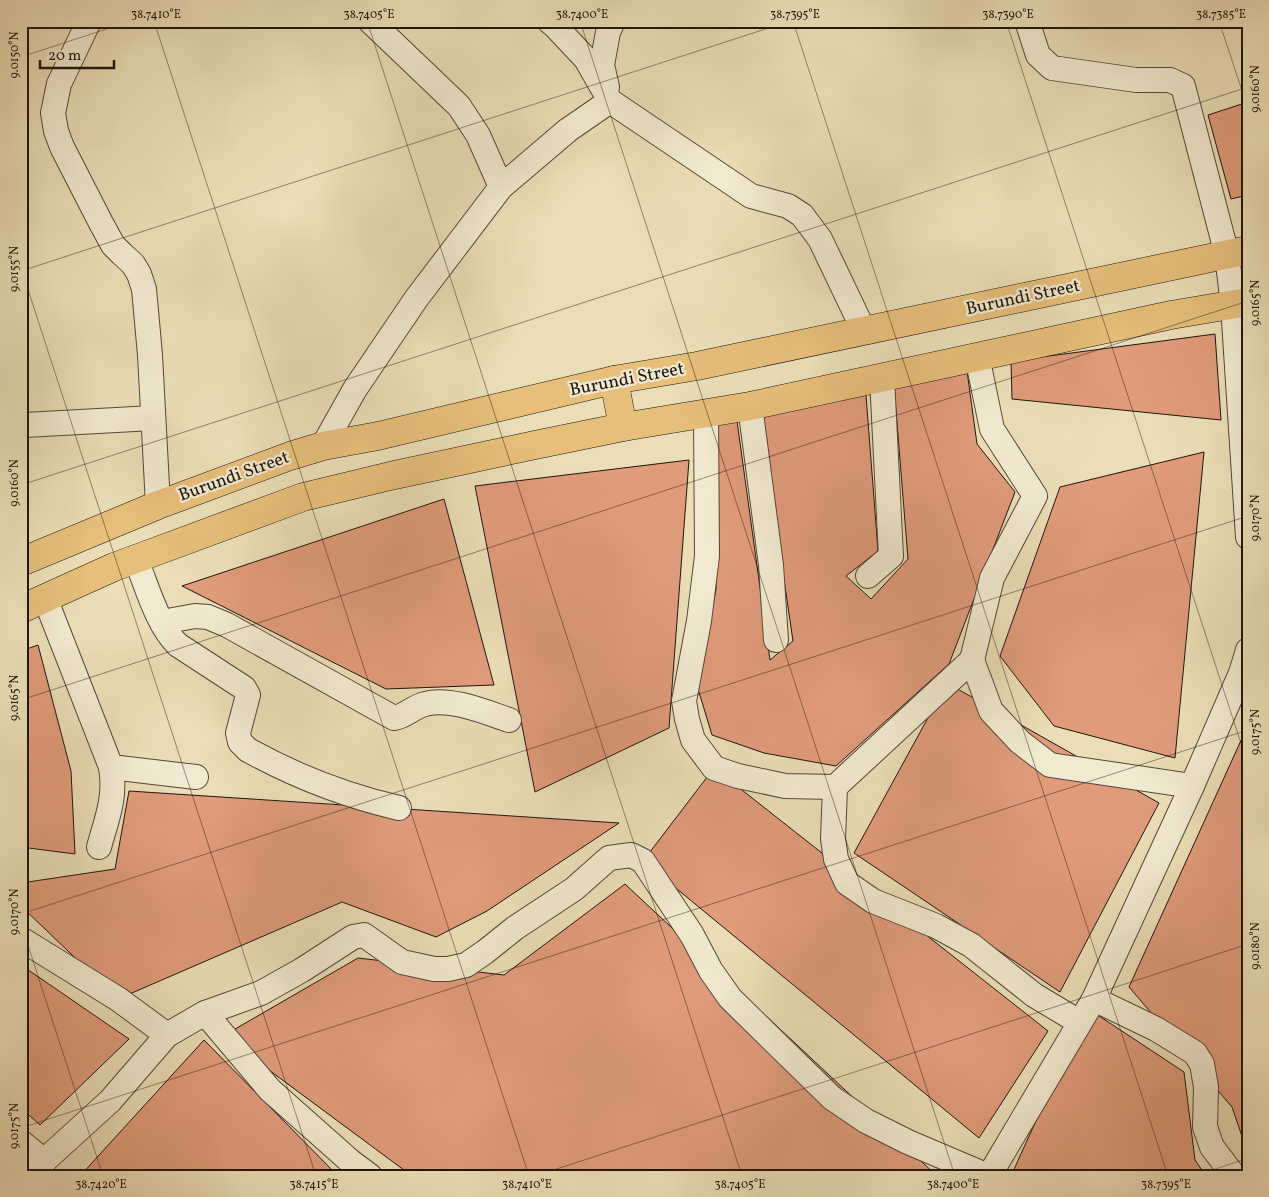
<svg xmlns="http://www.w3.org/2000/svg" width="1269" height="1197" viewBox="0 0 1269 1197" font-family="Vollkorn,serif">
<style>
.building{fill:#e09b7b;stroke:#201510}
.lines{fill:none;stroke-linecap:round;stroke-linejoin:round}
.minor-casing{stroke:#53473a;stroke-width:26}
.primary-casing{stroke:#201510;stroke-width:29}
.minor{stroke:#f2ead0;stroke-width:24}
.primary{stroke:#e6bf7b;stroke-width:28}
.ticks{fill:none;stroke:#201510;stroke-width:1;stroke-opacity:0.45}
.labels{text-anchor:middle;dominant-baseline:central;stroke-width:4.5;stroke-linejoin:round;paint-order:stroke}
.street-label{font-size:18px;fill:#201510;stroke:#f2ead0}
.neatline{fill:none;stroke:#201510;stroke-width:2}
.ticks-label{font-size:12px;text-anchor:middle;fill:#201510}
</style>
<rect width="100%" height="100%" fill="#ebdeb6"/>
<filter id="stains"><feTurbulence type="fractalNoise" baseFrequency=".004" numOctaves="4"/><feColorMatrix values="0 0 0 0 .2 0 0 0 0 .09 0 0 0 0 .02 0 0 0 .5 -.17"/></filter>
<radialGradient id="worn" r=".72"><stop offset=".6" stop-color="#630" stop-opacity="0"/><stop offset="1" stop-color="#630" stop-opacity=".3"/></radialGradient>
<g class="building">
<path d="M1248,102v93l-17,4 -23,-84z"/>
<path d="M1215,334l6,86 -209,-21 -1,-38z"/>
<path d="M967,371l10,73 38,48 -66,172 -113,102 -72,-13 -52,-18 -14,-46 18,-100 -1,-164 22,-4 33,239 23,-19 -33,-225 106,-21 12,156 -32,25 25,23 37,-40 -14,-173z"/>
<path d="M1204,452l-29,306 -121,-32 -54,-70 60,-169z"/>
<path d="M689,460l-20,268 -134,64 -60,-306z"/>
<path d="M444,499l50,186 -108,4 -204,-103z"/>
<path d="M38,645l33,126 4,83 -54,-7v-196z"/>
<path d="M947,683l212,120 -99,189 -206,-139z"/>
<path d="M1248,725v429l-16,-47 -103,-120z"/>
<path d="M714,768l334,263 -69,107 -336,-277z"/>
<path d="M129,791l490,32 -132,88 -51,26 -94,-35 -224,97 -97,-93v-23l94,-14z"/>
<path d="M625,884l312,292h-525l-189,-140 135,-78 146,17z"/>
<path d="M21,965l108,74 -89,86 -19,-17z"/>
<path d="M1087,1008l97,64 11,88 11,16h-195z"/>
<path d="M204,1040l134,136h-258z"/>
</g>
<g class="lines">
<g class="minor-casing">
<g id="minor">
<path d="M89,21l-30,63 -6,29 3,18 6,16 39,76 12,22 9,9 11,10 6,10 5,15 6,66 8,150"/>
<path d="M370,21l89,85 19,29 23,52"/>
<path d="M549,21l7,6 30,32 24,42 141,95 37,10 14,9 18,24 44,92"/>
<path d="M1027,21l11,34 14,13 84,12h34l13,6 44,169 6,50 15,232"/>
<path d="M607,87l-5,-22 6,-33 5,-11"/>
<path d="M977,356l15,73 43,67 -43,82 -20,82 -137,127 -2,52 3,20 11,24 26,18 63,25 35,19 63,50 45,27"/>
<path d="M750,406l21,159 5,75"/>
<path d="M706,413l1,143 -8,65 -15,80 3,18 6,21 21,28 24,8 47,10 50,1"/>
<path d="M21,423l4,2 128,-7"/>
<path d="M323,446l32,-57 61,-90 85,-112 67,-57 42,-29"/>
<path d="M136,560c11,26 21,65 42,85l66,43 4,7 -10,38 2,9 8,8c47,26 99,46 151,58"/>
<path d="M868,576l23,-20 -9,-178"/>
<path d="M45,598l66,169c5,31 -4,51 -12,80"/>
<path d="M162,622l33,-6 13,1 19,8 167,93c10,-1 19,-11 31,-14 25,-7 60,8 84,16"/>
<path d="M972,660l19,51 29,31 30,23 142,21"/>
<path d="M111,767l85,10"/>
<path d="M21,939l97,60 49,36"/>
<path d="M1094,999l62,30 39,24 7,11 4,23 -1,40 7,20 22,29"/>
<path d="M205,1013l65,77 80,71 20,15"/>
<path d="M21,1142l23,19"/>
<path d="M33,1176l11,-15 66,-60 57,-66 38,-22 56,-20 41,-23 51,-33 11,-2 38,27 32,7h14l18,-4 19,-13 30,-24 59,-39 35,-31 22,-3 12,6 49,74 19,36 19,27 102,100 34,23 42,21 80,34"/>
<path d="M989,1176l105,-177 98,-213 49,-113 7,-23"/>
</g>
</g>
<g class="primary-casing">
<g id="primary">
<path d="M614,380l9,47"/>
<path d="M21,562l137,-57 132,-49 33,-10 55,-10 236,-56 83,-14 551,-116"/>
<path d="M21,609l93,-42 189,-70 87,-21 145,-31 88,-18 127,-21 421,-91 77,-13"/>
</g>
</g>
<use href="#minor" class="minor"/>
<use href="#primary" class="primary"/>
</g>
<path class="ticks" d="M154,21l375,1155M367,21l375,1155M580,21l375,1155M793,21l375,1155M1006,21l242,744M1219,21l29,88M21,57l110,-36M21,268l295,908M21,271l769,-250M21,485l1227,-398M21,700l1227,-399M21,914l1227,-398M21,924l82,252M21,1128l1227,-398M535,1176l713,-232M1195,1176l53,-18"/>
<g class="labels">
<g class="street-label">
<text transform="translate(1023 298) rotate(-12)">Burundi Street</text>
<text transform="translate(627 380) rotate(-11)">Burundi Street</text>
<text transform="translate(234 477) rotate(-20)">Burundi Street</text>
</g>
</g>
<rect width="1269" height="1197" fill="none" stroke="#ebdeb6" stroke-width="55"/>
<path d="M40 60v8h74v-8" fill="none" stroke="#201510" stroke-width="2.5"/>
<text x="48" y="60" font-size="15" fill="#201510" stroke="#f2ead0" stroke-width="4" paint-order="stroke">20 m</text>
<rect x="28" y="28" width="1214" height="1142" class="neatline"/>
<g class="ticks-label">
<text x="156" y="18">38.7410°E</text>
<text x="369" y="18">38.7405°E</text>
<text x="582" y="18">38.7400°E</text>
<text x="795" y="18">38.7395°E</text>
<text x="1008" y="18">38.7390°E</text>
<text x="1221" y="18">38.7385°E</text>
<text transform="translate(14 55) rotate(-90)" y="4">9.0150°N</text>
<text transform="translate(1255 89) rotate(-90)" y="4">9.0160°N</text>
<text transform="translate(14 269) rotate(-90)" y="4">9.0155°N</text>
<text transform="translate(1255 303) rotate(-90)" y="4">9.0165°N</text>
<text transform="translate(14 483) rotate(-90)" y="4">9.0160°N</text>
<text transform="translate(1255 518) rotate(-90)" y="4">9.0170°N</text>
<text transform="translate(14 698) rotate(-90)" y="4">9.0165°N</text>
<text transform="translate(1255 732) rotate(-90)" y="4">9.0175°N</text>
<text transform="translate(14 912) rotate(-90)" y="4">9.0170°N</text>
<text transform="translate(1255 946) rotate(-90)" y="4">9.0180°N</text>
<text transform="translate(14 1126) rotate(-90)" y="4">9.0175°N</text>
<text x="101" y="1188">38.7420°E</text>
<text x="314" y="1188">38.7415°E</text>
<text x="527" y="1188">38.7410°E</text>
<text x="740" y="1188">38.7405°E</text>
<text x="953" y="1188">38.7400°E</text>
<text x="1166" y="1188">38.7395°E</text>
</g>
<rect width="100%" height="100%" filter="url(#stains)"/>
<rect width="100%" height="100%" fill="url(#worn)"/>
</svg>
